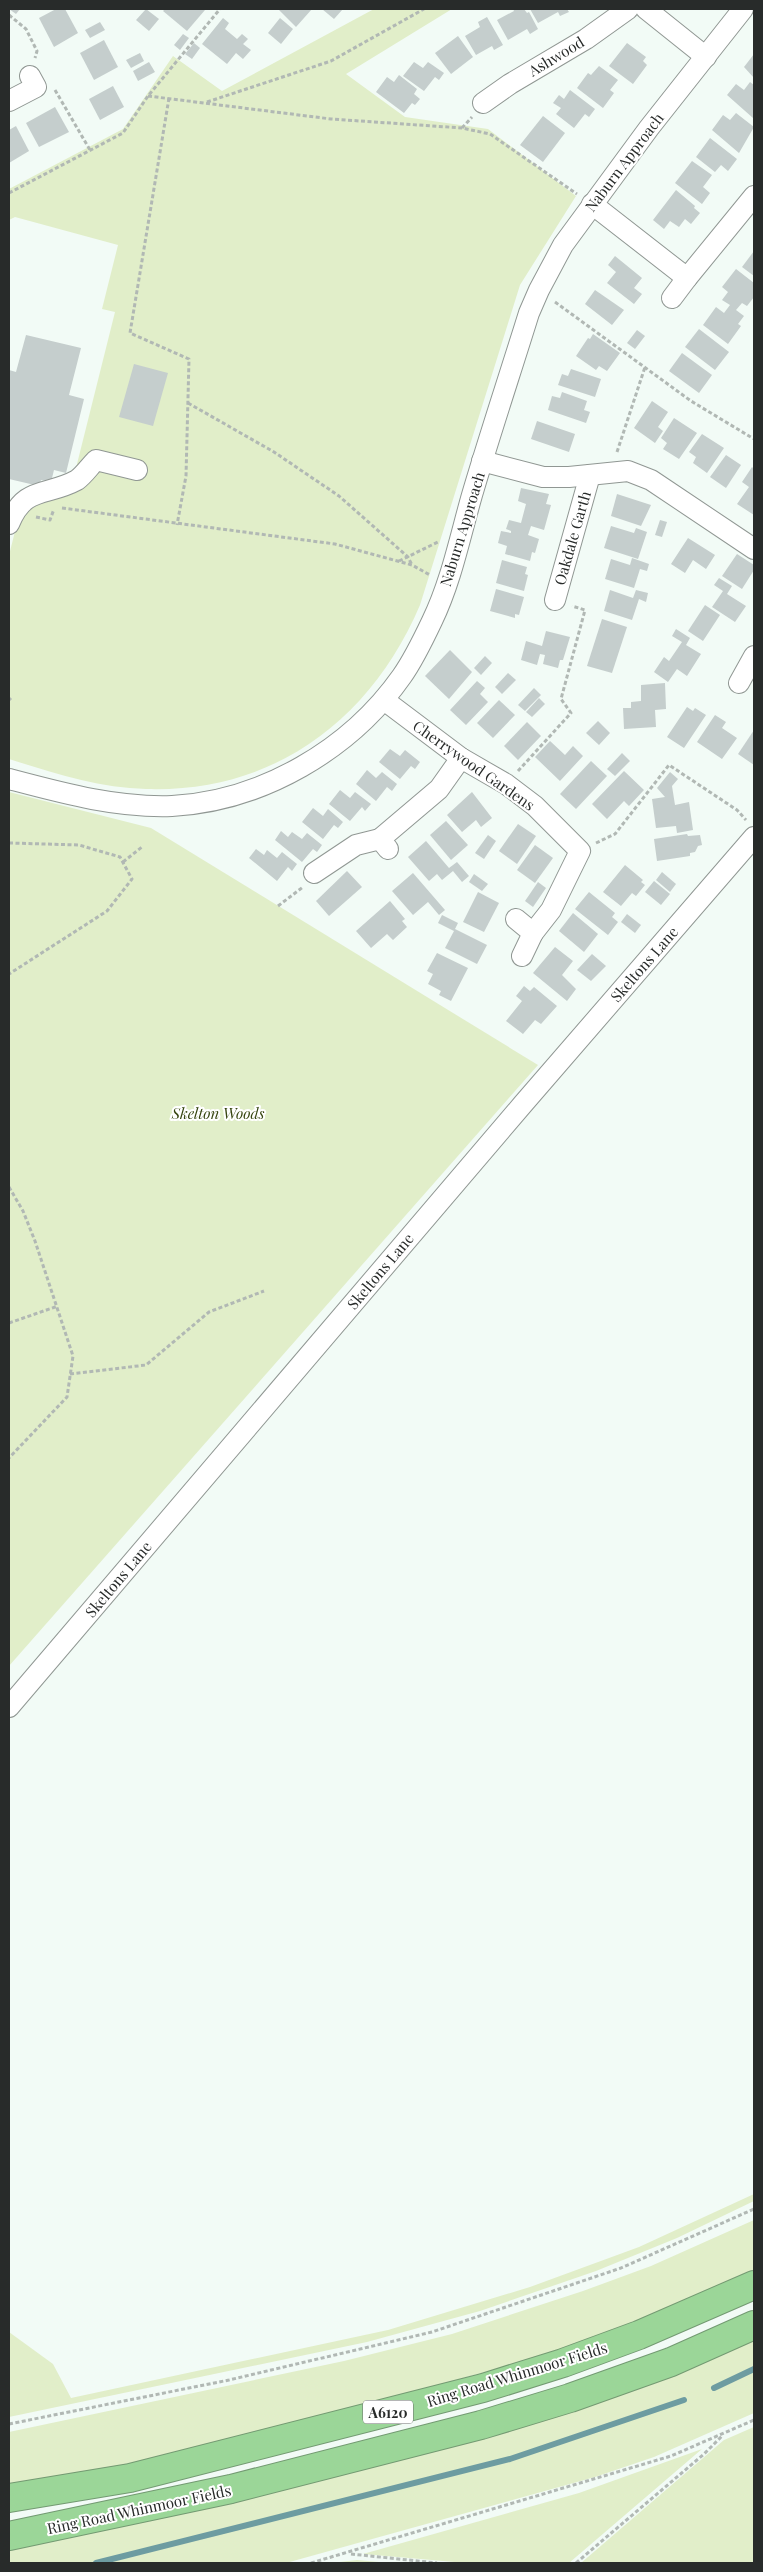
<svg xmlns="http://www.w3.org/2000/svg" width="763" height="2572" viewBox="0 0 763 2572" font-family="'Playfair Display',serif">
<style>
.green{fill:#e1eec9}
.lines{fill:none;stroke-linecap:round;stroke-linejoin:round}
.stream{stroke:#6d9ca1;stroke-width:6}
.building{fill:#c5cecd}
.minor-casing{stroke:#909793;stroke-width:22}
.highway-casing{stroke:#739a72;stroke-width:30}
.path{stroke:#b1b8b4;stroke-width:3;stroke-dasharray:4 2.5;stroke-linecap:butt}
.minor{stroke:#fff;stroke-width:20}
.highway{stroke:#9bd698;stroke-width:28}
.labels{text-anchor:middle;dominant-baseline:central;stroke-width:4;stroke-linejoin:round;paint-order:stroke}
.shield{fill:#fff;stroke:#686b6a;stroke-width:1}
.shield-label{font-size:14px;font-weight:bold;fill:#282b2a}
.street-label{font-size:15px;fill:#282b2a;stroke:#fff}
.park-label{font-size:15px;font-style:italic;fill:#36450f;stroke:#fff}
</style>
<rect width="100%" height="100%" fill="#f2fbf6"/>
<g class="green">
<path d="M374,9h78l-106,65 59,43 83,12 88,67 -56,89 -100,320c-49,115 -146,188 -274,184 -47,-1 -93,-16 -137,-30v-204l11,-43 31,-16h18l46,-184 -13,-3 16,-64 -103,-28 -6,3v-31l114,-60 50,-73 49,35z"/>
<path d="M9,792l142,36 387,237 -529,601z"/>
<path d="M754,2194v7l-77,37 -81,33 -116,40 -113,31 -358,75v-85l44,32 18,34 317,-68 142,-43 109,-40z"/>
<path d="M754,2220v53l-55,26 -148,55 -293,80 -160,37 -89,16v-55l335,-71 108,-27 131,-43 68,-25z"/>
<path d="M754,2337v76l-100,44 -59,20 -309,86h-277v-16z"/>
<path d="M754,2427v136h-173l143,-123z"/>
<path d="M702,2449l-133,114h-103l-103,-9 216,-61z"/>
<path d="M357,2560l33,3h-59z"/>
</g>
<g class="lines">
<g class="stream">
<path d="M714,2388l40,-19"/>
<path d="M96,2563l414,-104 174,-59"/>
</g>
</g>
<g class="building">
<path d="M9,9h11l-4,5z"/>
<path d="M56,9h9l13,24 -24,14 -15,-29z"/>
<path d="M146,9l13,10 -10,12 -13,-11z"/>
<path d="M165,9h38l2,1 -18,21 -24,-20z"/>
<path d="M278,9h34l-16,18z"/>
<path d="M322,9h21l-9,10z"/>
<path d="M513,9h11l3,4 2,-1 9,17 -8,5 -3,-5 -19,11 -11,-20 17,-9z"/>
<path d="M530,9h37l2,3 -9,4 -2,-4 -20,11z"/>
<path d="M487,17l16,28 -9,5 -2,-4 -16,9 -11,-19 15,-9 -2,-5z"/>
<path d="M223,18l6,5 -4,6 12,10 5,-5 6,5 -5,5 8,6 -8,9 -7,-6 -9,11 -25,-20z"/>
<path d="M280,18l13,11 -12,15 -13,-11z"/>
<path d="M100,22l5,8 -15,8 -5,-8z"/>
<path d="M183,34l6,4 -9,12 -6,-5z"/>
<path d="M458,36l15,21 -22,17 -16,-21z"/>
<path d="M104,40l14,27 -24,13 -14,-27z"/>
<path d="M194,43l6,5 -8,11 -7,-5z"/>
<path d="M627,43l19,14 -3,4 4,4 -14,19 -24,-18z"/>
<path d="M140,53l4,8 -13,7 -5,-8z"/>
<path d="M754,54v24l-10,-11z"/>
<path d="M149,62l6,10 -17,9 -5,-10z"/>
<path d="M414,62l9,6 5,-6 16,11 -5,7 -4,-3 -11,14 -21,-15z"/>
<path d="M599,66l19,14 -8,10 4,3 -11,15 -26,-20 11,-15 3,2z"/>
<path d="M399,75l18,14 -3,5 6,5 -5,6 -3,-2 -8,10 -28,-21 11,-15 7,5z"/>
<path d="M750,82l4,3 -1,33 -26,-23 9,-11 8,6z"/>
<path d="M113,86l11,21 -24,13 -11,-21z"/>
<path d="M570,90l25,19 -6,8 -4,-3 -11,14 -18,-14 5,-6 -8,-5 6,-8 5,4z"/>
<path d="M55,107l14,25 -30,15 -13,-24z"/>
<path d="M736,113l18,14 -15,26 -27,-23 11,-15 7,5z"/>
<path d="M543,116l22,17 -22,29 -23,-17z"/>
<path d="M16,126l13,25 -20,12v-33z"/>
<path d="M710,138l27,21 -9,12 -7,-6 -6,7 -19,-15z"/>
<path d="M692,161l20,14 -9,12 7,6 -8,11 -27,-21z"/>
<path d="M676,190l19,16 -1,2 6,5 -9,11 -6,-5 -6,8 -9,-6 -6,8 -11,-9z"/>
<path d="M754,251v25l-12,-9z"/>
<path d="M615,256l27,22 -8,10 8,6 -8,10 -27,-21 9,-11 -8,-7z"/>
<path d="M736,269l18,14v14l-7,9 -5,-3 -6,7 8,6 -6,8 3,2 -13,18 -25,-19 13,-18 8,6 6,-8 -8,-5 6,-8 -6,-5z"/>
<path d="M595,290l29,20 -12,15 -27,-21z"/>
<path d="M699,329l30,23 -14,18 -30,-23z"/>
<path d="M637,330l8,6 -10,13 -8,-6z"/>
<path d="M593,334l27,19 -13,18 -8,-5 -3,4 -20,-14 12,-18 2,1z"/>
<path d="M26,335l55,13 -12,47 15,4 -18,74 -12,-3 -3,12 -10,-2 -2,6 -30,-7v-109l7,2z"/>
<path d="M682,353l30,22 -13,18 -30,-22z"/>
<path d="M134,364l34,9 -15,53 -34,-9z"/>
<path d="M571,369l30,10 -6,18 -37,-12 4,-11 6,2z"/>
<path d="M562,392l25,9 -3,9 6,2 -4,11 -38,-13 4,-14 8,2z"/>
<path d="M652,401l16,11 -10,15 5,4 -8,12 -21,-15z"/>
<path d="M674,418l23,15 -18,26 -16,-10 4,-6 -6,-5z"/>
<path d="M537,421l38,13 -6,18 -38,-13z"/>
<path d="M702,434l22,14 -17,25 -14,-10 3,-6 -7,-5z"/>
<path d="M726,455l15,10 -15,23 -16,-11z"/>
<path d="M752,467l2,2v46l-17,-11 12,-17 -7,-5z"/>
<path d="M521,488l28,6 -3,10 5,1 -7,25 -13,-4 -3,9 11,4 -4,14 -3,-1 -2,9 -25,-7 2,-8 -9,-3 3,-12 10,2v-2l-5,-2 3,-9 12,3 5,-19 -8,-3z"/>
<path d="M617,494l34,11 -10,21 -30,-10z"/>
<path d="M660,520l7,2 -5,15 -7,-2z"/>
<path d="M611,526l23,7 2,-5 11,4 -9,27 -34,-11z"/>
<path d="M688,538l27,17 -9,14 -13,-9 -8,13 -14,-9z"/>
<path d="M737,554l17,11v5l-12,19 -20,-13z"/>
<path d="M632,558l17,6 -2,7 -7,-2 -6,19 -29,-9 6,-20 19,6z"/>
<path d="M502,560l25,7 -2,7 3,1 -4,16 -28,-8z"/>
<path d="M719,578l13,8 -5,8 19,12 -11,16 -23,-15 11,-16 -9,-6z"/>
<path d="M496,589l28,8 -5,18 -4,-1v4l-25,-7z"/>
<path d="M610,590l23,8 3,-8 12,3 -2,9 -7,-3 -7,21 -28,-9z"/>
<path d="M705,605l15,10 -17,26 -15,-10z"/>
<path d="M602,619l25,8 -15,46 -25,-7z"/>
<path d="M676,629l14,9 -4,7 15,9 -14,22 -10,-7 -9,13 -14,-10 10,-15 5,4 13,-19 -10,-6z"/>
<path d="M546,631l24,6 -7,23h-3l-2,8 -15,-4 2,-9 -5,-1 -3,11 -16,-5 5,-19 16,5z"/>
<path d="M450,650l22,22 -23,27 -24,-23z"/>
<path d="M485,656l7,7 -11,12 -7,-7z"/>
<path d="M508,673l8,7 -14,14 -7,-7z"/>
<path d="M477,681l8,7 -5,6 8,8 -22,23 -16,-15z"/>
<path d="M665,683l1,26 -11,1 1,17 -32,2 -1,-21h8v-6l10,-1v-16z"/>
<path d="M534,688l7,7 -16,16 -7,-6z"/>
<path d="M539,698l6,6 -13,13 -6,-5z"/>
<path d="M499,700l16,15 -22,23 -16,-15z"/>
<path d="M687,707l6,4 2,-3 11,7 -22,33 -17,-11z"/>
<path d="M715,715l11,7 -4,6 15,10 -15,21 -25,-17z"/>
<path d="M598,721l12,12 -11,12 -13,-12z"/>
<path d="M527,722l14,14 -23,24 -14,-14z"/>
<path d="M754,730v35l-16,-11z"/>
<path d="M550,741l15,14 8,-9 10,10 -23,25 -25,-24z"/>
<path d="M390,749l10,7 5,-6 15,12 -5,7 -4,-3 -11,13 -21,-17z"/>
<path d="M622,753l8,8 -15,15 -8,-7z"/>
<path d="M591,761l16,15 -31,33 -16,-15z"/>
<path d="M367,770l9,8 6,-6 15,12 -5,7 -5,-4 -11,14 -20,-17z"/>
<path d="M624,771l20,19 -15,16 -5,-5 -17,18 -15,-15z"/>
<path d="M670,772l8,7 -6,7 3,19 14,-3 4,28 -16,3 -1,-7 -20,2 -4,-29 13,-2 -8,-9z"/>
<path d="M340,790l10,8 5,-6 16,12 -6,7 -3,-4 -12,14 -21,-17z"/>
<path d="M472,792l20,26 -11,9 -5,-7 -14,12 -15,-17z"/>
<path d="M313,808l10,8 5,-7 15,13 -5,6 -4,-3 -11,14 -21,-17z"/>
<path d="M446,821l22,24 -17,15 -21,-25z"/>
<path d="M518,824l18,12 -19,28 -18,-13z"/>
<path d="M281,831l7,6 4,-5 10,7 5,-6 15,12 -5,7 -4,-3 -11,13 -27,-22z"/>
<path d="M687,834l1,2 12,-1 2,10 -4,1 -3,6 -5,1v3l-33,5 -3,-22z"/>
<path d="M488,835l8,6 -12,18 -9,-6z"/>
<path d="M426,841l23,27 8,-6 12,14 -7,6 -9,-11 -11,9 -5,-6 -8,7 -21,-24z"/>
<path d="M535,845l18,13 -18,25 -18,-13z"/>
<path d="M256,849l8,6 3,-5 10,8 5,-6 15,12 -5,7 -4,-4 -11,14 -28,-23z"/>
<path d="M625,865l18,15 -2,2 4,3 -9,11 -4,-3 -11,13 -18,-14z"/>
<path d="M347,871l15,16 -33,29 -13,-15z"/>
<path d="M662,872l14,12 -6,8 -14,-12z"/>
<path d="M413,873l32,37 -6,5 -11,-13 -15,13 -21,-24z"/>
<path d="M474,874l14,10 -6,7 -13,-9z"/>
<path d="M654,881l16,13 -9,11 -16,-13z"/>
<path d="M538,882l8,6 -13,19 -8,-6z"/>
<path d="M478,892l21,11 -15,29 -21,-10z"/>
<path d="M589,892l26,21 -3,4 6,5 -10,13 -33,-26z"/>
<path d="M390,901l15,18 -3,2 5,6 -14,13 -6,-6 -16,14 -15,-17z"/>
<path d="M573,913l25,21 -14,18 -25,-21z"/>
<path d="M627,914l14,11 -6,8 -14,-11z"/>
<path d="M442,915l16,8 -3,6 32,16 -10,19 -32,-16 9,-17 -16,-8z"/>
<path d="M555,947l18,14 -11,14 14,14 -9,12 -34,-28z"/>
<path d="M437,953l31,15 -17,33 -12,-6 2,-4 -13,-7 5,-10 -6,-3z"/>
<path d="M592,954l14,12 -15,15 -14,-11z"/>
<path d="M524,986l6,5 4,-4 23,19 -16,18 -6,-4 -12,14 -17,-13 16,-20 -6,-5z"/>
</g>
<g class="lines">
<g class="minor-casing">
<g id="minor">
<path d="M646,9l60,48"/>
<path d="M9,101l27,-14 -6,-11"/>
<path d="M483,103l27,-19 76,-45 42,-30"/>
<path d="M592,204l95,74 67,-82"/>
<path d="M672,298l15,-20"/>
<path d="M482,461l61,16h26l59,-6 23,9 103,69"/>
<path d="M9,524c16,-39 37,-27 68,-44 7,-5 13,-14 19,-20l41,10"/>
<path d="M555,600l35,-125"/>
<path d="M739,683l15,-27"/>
<path d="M384,700l77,58 45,26 29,22 45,45 -29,59 -18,23"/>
<path d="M9,779c53,14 107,29 163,27 90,-5 178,-56 230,-130 12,-17 21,-36 30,-55 19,-39 28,-84 40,-126 18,-61 38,-121 57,-182l10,-23 24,-45 86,-117 94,-119"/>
<path d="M380,839l59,-50 22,-31"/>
<path d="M314,873l42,-28 24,-6 8,10"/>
<path d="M516,919l17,14 -11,23"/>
<path d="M9,1707l514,-603 231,-267"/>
</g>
</g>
<g class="highway-casing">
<g id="highway">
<path d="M9,2498l121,-20 353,-90 80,-25 76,-28 115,-50"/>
<path d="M9,2536l222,-47 250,-64 89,-27 101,-36 83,-37"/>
</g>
</g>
<g class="path">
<path d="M9,15l17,14 11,22 -2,7"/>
<path d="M55,90l35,60"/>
<path d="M148,96l183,23 131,9 28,6 87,60"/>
<path d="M169,98l-39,235 59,26 -3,117 -9,49"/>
<path d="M207,102l124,-41 93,-52"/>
<path d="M462,128l10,-11"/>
<path d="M9,193l114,-60 25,-37 72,-87"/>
<path d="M555,302l136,99 63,38"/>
<path d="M188,403l86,49 65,44 69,61 4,8"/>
<path d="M617,452l28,-85"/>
<path d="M62,508l273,36 77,21 18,10"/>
<path d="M36,517l14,3 4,-11"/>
<path d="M399,561l39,-19"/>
<path d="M9,700l2,-2"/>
<path d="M518,771l53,-58 -10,-14 24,-89 -13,-4"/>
<path d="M9,843l70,2 41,12 12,22 -25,32 -98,63"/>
<path d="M596,843l19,-9 54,-69 68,45 9,10"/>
<path d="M123,862l19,-15"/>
<path d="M278,906l25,-19"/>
<path d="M9,1187l14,24 12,30 38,115 -6,41 -58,61"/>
<path d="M9,1323l49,-17"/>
<path d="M70,1374l76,-9 63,-53 55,-21"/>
<path d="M9,2424l220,-44 203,-48 189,-64 133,-59"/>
<path d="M351,2554l86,9"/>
<path d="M311,2563l360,-107 83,-36"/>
<path d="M576,2563l128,-109 19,-19"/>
</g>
<use href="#minor" class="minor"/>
<use href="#highway" class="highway"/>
</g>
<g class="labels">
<rect class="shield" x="363" y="2400.5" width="50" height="23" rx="4"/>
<g class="shield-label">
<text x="388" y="2412">A6120</text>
</g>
<g class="street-label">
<text transform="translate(556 56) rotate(-31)">Ashwood</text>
<text transform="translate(624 162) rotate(-53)">Naburn Approach</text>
<text transform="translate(462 529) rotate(-73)">Naburn Approach</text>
<text transform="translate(572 538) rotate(-74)">Oakdale Garth</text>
<text transform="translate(474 765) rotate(35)">Cherrywood Gardens</text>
<text transform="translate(644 964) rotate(-49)">Skeltons Lane</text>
<text transform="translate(380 1271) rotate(-50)">Skeltons Lane</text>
<text transform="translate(118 1579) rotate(-50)">Skeltons Lane</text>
<text transform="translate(517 2374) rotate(-17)">Ring Road Whinmoor Fields</text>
<text transform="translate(139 2509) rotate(-12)">Ring Road Whinmoor Fields</text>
</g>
<g class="park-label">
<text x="218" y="1113">Skelton Woods</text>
</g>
</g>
<rect width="763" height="2572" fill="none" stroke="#282b2a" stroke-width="20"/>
</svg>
